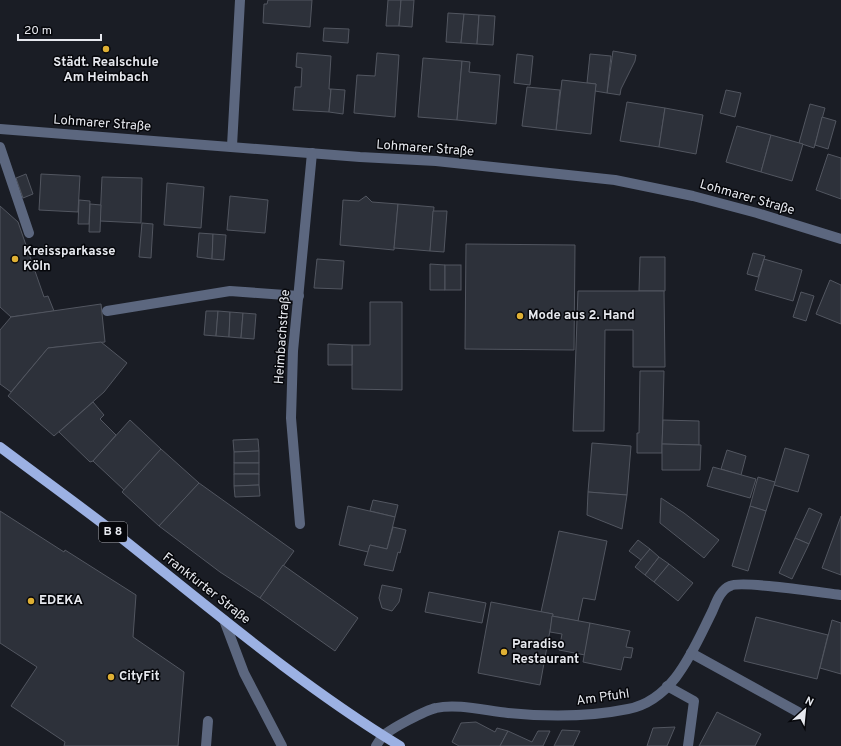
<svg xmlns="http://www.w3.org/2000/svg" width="841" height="746" viewBox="0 0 841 746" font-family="Overpass,sans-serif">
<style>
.building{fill:#2d313a;stroke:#525660}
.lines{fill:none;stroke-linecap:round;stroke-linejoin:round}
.minor{stroke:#5c677f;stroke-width:10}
.major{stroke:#9cb1e3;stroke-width:10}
.poi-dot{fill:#dfb034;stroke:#06070b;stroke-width:1.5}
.labels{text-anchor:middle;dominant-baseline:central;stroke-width:3;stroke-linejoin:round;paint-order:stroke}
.shield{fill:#06070b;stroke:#a3a4aa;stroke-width:1}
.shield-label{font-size:12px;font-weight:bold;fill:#e6e8ee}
.poi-label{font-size:13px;font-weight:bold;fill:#e6e8ee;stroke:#06070b;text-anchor:start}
.street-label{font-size:13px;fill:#e6e8ee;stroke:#06070b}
</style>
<rect width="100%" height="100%" fill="#1a1d25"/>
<g class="building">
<path d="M268,0h44l-2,27 -47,-4 1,-19h3z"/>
<path d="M388,0h13l-2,26h-13z"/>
<path d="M401,0h13l-2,27 -13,-1z"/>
<path d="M448,13l16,1 -3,29 -15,-1z"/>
<path d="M464,14l15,1 -2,29 -16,-1z"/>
<path d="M479,15l16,1 -2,29 -16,-1z"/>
<path d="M324,28l25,1 -1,14 -25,-2z"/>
<path d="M613,51l23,4 -1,6 -14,28 -1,6 -13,-2z"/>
<path d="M297,53l34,3 -2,33h2l-2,23 -36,-2 2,-23h6l1,-19 -6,-1z"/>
<path d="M377,53l22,2 -4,62 -41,-4 3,-38 18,1z"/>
<path d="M517,54l16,2 -3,29 -16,-2z"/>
<path d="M590,54l21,2 -4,37 -12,-2 1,-7 -9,-1z"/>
<path d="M423,58l39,3 -5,59 -39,-3z"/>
<path d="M462,61l8,1 -1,10 31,3 -4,49 -39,-4z"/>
<path d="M562,80l34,4 -5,50 -35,-4z"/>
<path d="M527,87l33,3 -4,40 -34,-4z"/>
<path d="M331,89l14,1 -2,24 -14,-2z"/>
<path d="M726,90l15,3 -6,24 -15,-4z"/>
<path d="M627,102l38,6 -6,39 -39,-6z"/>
<path d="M810,104l15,4 -11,40 -15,-5z"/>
<path d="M665,108l38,7 -7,39 -37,-7z"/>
<path d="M822,117l14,4 -8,28 -13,-4z"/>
<path d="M737,126l34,9 -10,37 -35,-10z"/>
<path d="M771,135l32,9 -11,37 -31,-9z"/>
<path d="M828,154l13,4v41l-25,-9z"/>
<path d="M26,174l7,20 -10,4 -7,-20z"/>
<path d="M41,174l39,2 -2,36 -39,-2z"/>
<path d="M102,177l40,1 -1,45 -41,-2z"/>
<path d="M167,183l37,4 -3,41 -37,-3z"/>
<path d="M230,196l38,4 -3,33 -38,-3z"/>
<path d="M366,196l6,6 26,2 -4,46 -54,-5 3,-45 16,1z"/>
<path d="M79,200l11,1 -1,23h-11z"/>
<path d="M90,204l11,1 -1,27h-11z"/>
<path d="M398,204l36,3 -4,44 -36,-3z"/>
<path d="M0,206l18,16 26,75 4,-1 6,15 -43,6 -11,-10z"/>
<path d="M433,211h14l-3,41 -14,-1z"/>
<path d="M142,223l11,1 -2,34 -12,-1z"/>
<path d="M199,233l14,1 -1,25 -15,-2z"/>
<path d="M213,234l13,1 -2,25 -12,-1z"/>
<path d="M466,244l109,1 -1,105 -109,-1z"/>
<path d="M753,253l12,3 -7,21 -11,-3z"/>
<path d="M640,257h25v34h-26z"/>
<path d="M317,259l27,2 -2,28 -28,-1z"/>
<path d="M764,259l38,11 -9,31 -38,-11z"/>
<path d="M430,264l15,1v25h-15z"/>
<rect x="445" y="265" width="16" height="25"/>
<path d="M830,280l11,5v39l-25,-10z"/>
<path d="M578,291h86l1,76h-32v-37h-28l-1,101h-31z"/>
<path d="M801,292l13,4 -8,25 -13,-4z"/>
<path d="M370,302h32v88l-50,-1v-44h18z"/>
<path d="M101,304l4,38 -57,6 -37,44 -11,-8v-54l11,-13z"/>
<path d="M206,311h12l-2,25 -12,-1z"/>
<path d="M218,311l12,1 -1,25 -13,-1z"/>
<path d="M230,312l13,1 -2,25 -12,-1z"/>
<path d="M243,313l13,1 -2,25 -13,-1z"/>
<path d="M101,342l26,21 -23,29 -50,44 -46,-40 40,-48z"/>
<path d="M328,344l24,1v20h-24z"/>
<path d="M640,371h24l-2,82h-25v-20h2z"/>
<path d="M93,402l11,13 -4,4 16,16 -23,26 -3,1 -31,-30z"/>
<path d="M130,420l31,29 -37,41 -31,-29z"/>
<path d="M663,420l36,1v24l-37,-1z"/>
<path d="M258,439l1,12 -25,1 -1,-12z"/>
<path d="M592,443l39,3 -4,49 -39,-3z"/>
<path d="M662,444l39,1 -1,25h-38z"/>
<path d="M785,448l24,7 -11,37 -24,-7z"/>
<path d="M161,449l38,34 -40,43 -37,-34z"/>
<path d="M727,450l19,6 -5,19 -20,-6z"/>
<path d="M259,451v12h-25v-11z"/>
<rect x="234" y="463" width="25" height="11"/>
<path d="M713,467l43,12 -6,19 -43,-12z"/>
<path d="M234,474h25v11l-25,1z"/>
<path d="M758,477l17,5 -9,29 -16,-5z"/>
<path d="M199,483l95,68 -34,47 -40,-26 -61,-46z"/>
<path d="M259,485l1,11 -25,1 -1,-11z"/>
<path d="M588,492l39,3 -5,34 -35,-14z"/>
<path d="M661,498l23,15 35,27 -15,18 -44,-35z"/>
<path d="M373,500l25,5 -3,12 -25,-6z"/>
<path d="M348,506l47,11 -8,32 -17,-4 -2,7 -29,-7z"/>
<path d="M750,506l16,5 -18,60 -16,-5z"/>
<path d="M809,508l13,6 -13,30 -14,-6z"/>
<path d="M0,511l64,41 1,-2 71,45 -3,42 51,35 -6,74h-114l1,-4 -54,-36 26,-39 -37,-24z"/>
<path d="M841,516v59l-19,-7z"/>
<path d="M393,527l13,3 -6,23 -2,-1 -5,19 -29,-6 6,-20 17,4z"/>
<path d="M559,531l48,10 -12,59 -12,-2 -5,23 -26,-5 1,-2 -12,-2z"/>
<path d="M795,538l14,6 -17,35 -13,-6z"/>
<path d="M638,540l12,9 -9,11 -12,-9z"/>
<path d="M650,549l9,8 -14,18 -10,-8z"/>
<path d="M659,557l10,7 -15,18 -9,-7z"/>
<path d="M669,564l24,19 -15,18 -24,-19z"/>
<path d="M283,565l75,53 -23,33 -75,-53z"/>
<path d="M382,585l20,4 -3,13 -7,9 -10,-3 -3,-10z"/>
<path d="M429,592l57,11 -4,20 -57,-11z"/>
<path d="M491,602l62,12 -13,71 -62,-12z"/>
<path d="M552,616l38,7 -5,32 -26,-5 3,-16 -12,-2z"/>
<path d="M756,617l72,18 -11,44 -73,-18z"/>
<path d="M832,620l9,3v51l-21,-6z"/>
<path d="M590,623l40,8 -4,16 7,1 -2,10 -7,-1 -3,13 -38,-8z"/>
<path d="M717,712l44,22 -6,12h-56z"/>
<path d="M476,722l19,10 2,-4 11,3 -8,15h-41l-7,-4 9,-19z"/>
<path d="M675,727l-8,19h-20l6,-18z"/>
<path d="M562,730l18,1 -7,15h-19z"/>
<path d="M508,731l24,11 6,-11h12l-7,15h-43z"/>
</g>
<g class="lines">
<g class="minor">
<path d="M0,129l360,28 76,4 179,19 78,16 64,17 84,26"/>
<path d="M232,146l8,-146"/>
<path d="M0,147l29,86"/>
<path d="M107,311l123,-20 69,5"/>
<path d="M300,524l-9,-106 2,-67 19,-198"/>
<path d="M224,620l20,53 38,73"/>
<path d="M691,653l107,59"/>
<path d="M667,686l27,15 -6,45"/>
<path d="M206,746l2,-25"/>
<path d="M376,746c2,-3 4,-7 7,-10 7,-7 43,-26 53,-28 21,-5 51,3 72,5 40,4 81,4 120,-4 46,-9 65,-59 84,-97 4,-9 8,-22 18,-26 11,-6 93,7 111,9"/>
</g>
<path class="major" d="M0,447c40,30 80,59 119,89 92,73 181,149 281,210"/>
</g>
<g class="poi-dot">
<circle cx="106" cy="49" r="4"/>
<circle cx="15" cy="259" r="4"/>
<circle cx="520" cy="316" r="4"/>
<circle cx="31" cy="601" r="4"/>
<circle cx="504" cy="652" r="4"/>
<circle cx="111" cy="677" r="4"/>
</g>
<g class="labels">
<rect class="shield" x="99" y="522" width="28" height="20" rx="3"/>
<g class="shield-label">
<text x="113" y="532">B 8</text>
</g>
<g class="poi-label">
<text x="106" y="63" text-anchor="middle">Städt. Realschule<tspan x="106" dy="15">Am Heimbach</tspan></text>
<text x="23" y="252">Kreissparkasse<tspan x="23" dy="15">Köln</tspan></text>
<text x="528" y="316">Mode aus 2. Hand</text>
<text x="39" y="601">EDEKA</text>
<text x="512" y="645">Paradiso<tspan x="512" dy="15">Restaurant</tspan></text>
<text x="119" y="677">CityFit</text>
</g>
<g class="street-label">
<text transform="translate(102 124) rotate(4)">Lohmarer Straße</text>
<text transform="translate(425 149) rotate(4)">Lohmarer Straße</text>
<text transform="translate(747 198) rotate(16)">Lohmarer Straße</text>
<text transform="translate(283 337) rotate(-86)">Heimbachstraße</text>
<text transform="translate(206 589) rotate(38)">Frankfurter Straße</text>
<text transform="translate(603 698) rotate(-8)">Am Pfuhl</text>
</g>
</g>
<g transform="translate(805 710) rotate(27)" stroke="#06070b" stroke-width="3" paint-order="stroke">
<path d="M0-3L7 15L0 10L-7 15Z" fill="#e6e8ee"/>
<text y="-6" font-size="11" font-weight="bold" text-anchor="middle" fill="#e6e8ee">N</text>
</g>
<path d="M18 34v6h83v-6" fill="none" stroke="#e6e8ee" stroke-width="2"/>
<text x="24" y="34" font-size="12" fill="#e6e8ee" stroke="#06070b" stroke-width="3" paint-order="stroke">20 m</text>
</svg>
